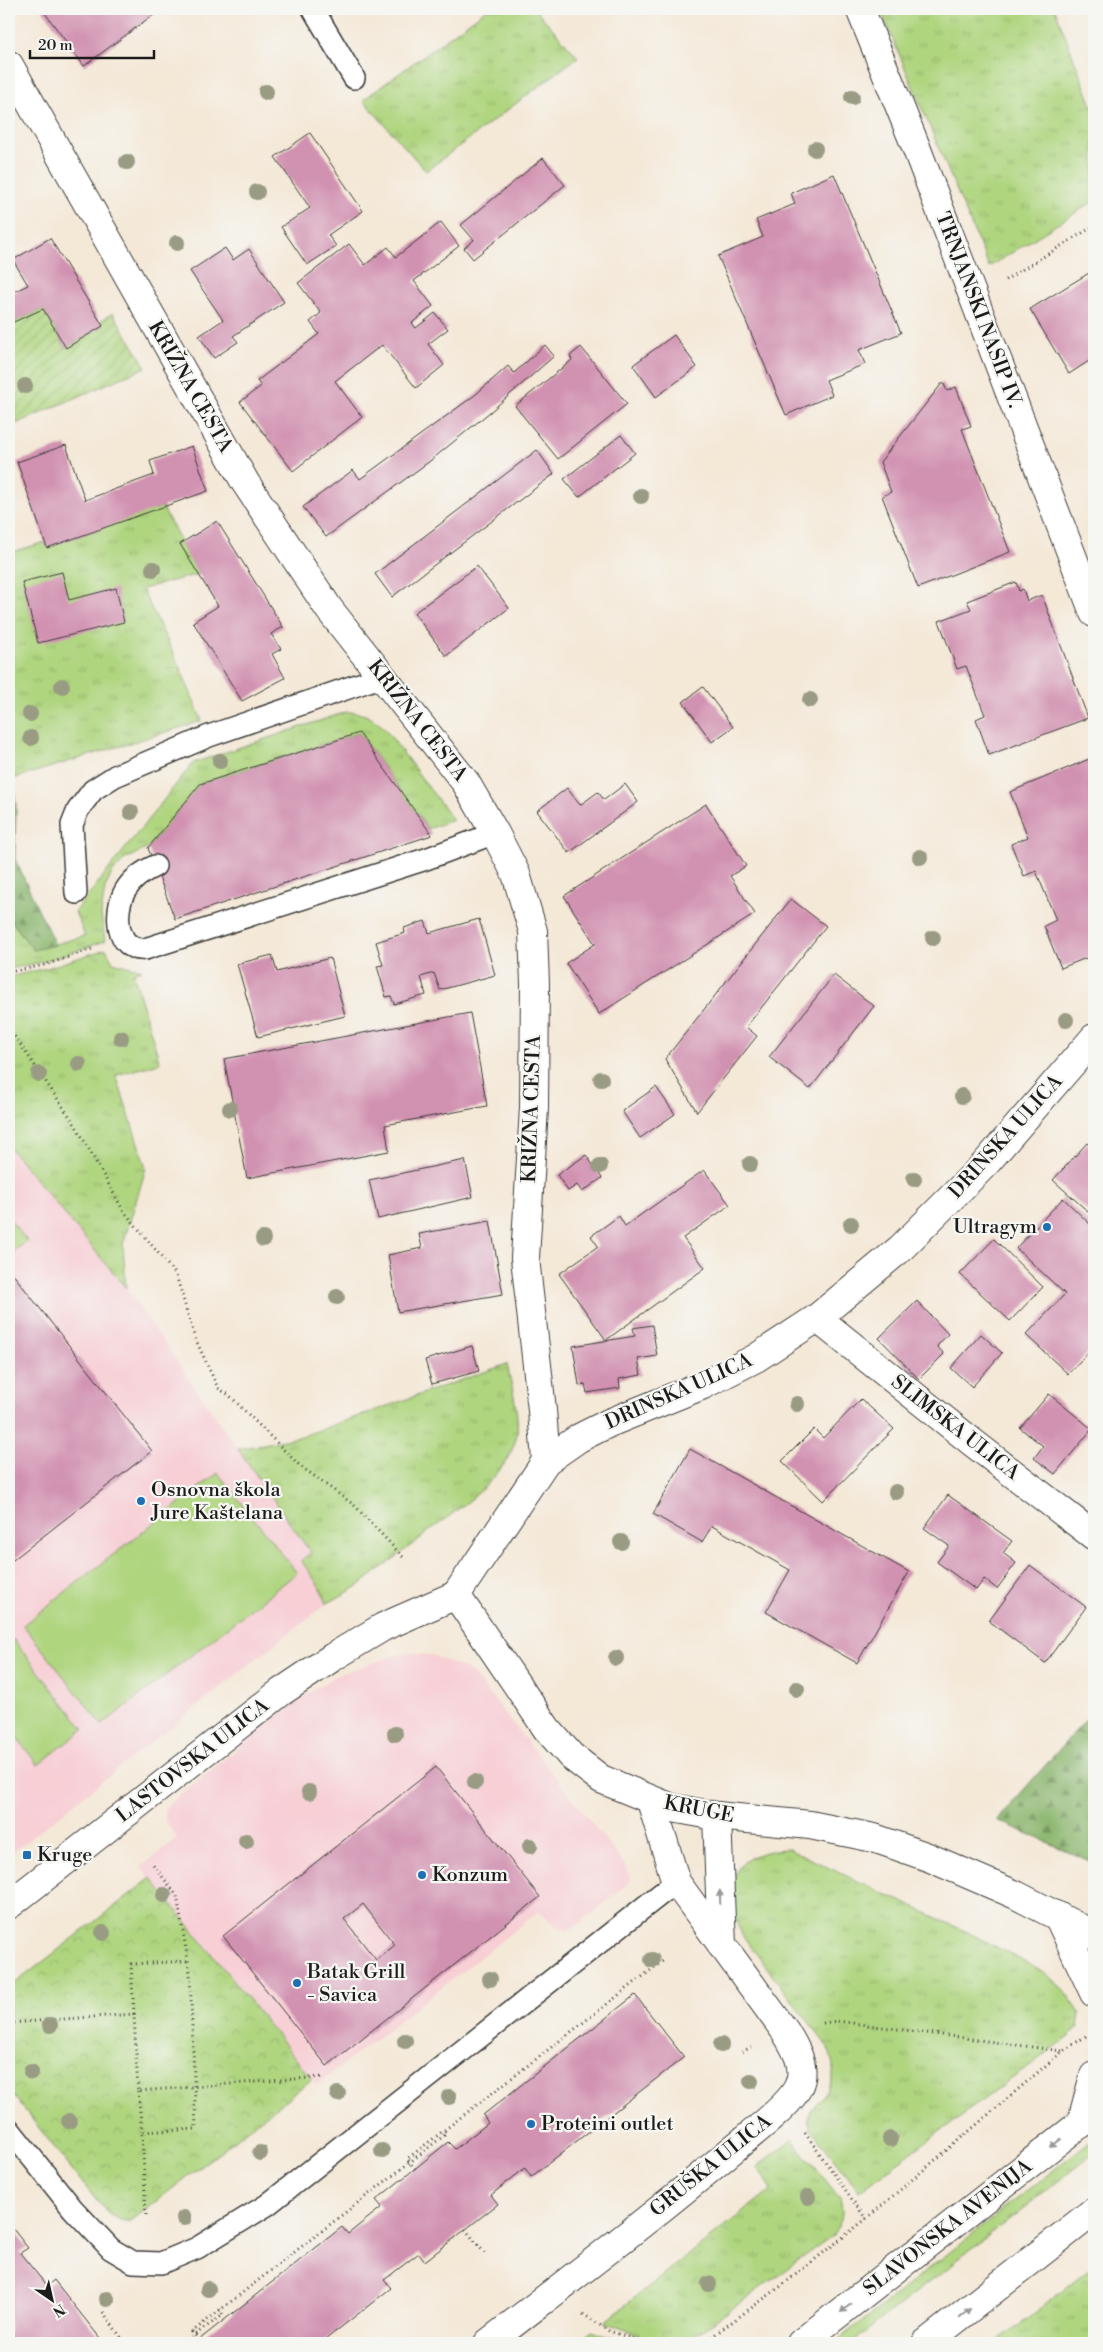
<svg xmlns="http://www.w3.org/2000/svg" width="1103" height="2352" viewBox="0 0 1103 2352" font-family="'Libre Bodoni',serif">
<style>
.built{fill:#f7cfd5}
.grass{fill:url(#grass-tufts);stroke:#66784e}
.forest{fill:url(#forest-firs);stroke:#546945}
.park{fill:url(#park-crowns);stroke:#66784e}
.garden{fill:url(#garden-furrows);stroke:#66784e}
.pitch{fill:#afd57f;stroke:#66784e}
.building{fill:#d192b1;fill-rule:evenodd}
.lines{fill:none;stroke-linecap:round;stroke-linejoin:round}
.service-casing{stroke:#3c3b38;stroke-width:24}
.minor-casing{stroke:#3c3b38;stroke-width:30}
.tertiary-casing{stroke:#3c3b38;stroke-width:30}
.secondary-casing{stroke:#3c3b38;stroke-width:30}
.path{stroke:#3c3b38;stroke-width:3;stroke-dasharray:1 4;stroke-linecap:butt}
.service{stroke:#fff;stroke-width:21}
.minor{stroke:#fff;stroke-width:28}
.tertiary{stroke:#fff;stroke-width:28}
.secondary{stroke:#fff;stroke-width:28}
.tree{fill:#999c83}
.oneway{fill:#999}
.poi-dot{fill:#1f6fb2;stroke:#f6f6f2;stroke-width:2}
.labels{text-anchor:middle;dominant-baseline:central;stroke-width:4.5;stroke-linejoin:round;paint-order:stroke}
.street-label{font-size:20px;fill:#1c1c1c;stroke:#f6f6f2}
.poi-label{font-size:20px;fill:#1c1c1c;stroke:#f6f6f2;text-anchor:start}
</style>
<defs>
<pattern id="grass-tufts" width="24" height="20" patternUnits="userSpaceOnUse" patternTransform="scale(1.25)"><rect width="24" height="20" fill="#afd57f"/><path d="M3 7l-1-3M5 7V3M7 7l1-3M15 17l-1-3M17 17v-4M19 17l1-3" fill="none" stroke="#96b66d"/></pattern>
<pattern id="forest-firs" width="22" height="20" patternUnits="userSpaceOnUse" patternTransform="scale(1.25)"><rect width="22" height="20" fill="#8bb66e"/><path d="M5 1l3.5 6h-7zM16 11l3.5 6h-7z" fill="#71935a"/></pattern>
<pattern id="park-crowns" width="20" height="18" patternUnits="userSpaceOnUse" patternTransform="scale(1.25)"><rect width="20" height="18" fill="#afd57f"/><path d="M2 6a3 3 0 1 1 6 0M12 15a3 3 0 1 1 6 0" fill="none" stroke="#96b66d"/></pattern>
<pattern id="garden-furrows" width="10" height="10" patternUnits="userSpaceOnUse" patternTransform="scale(1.25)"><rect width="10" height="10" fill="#afd57f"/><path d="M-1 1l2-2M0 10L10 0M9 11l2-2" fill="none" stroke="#96b66d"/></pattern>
</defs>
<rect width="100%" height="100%" fill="#f6f6f2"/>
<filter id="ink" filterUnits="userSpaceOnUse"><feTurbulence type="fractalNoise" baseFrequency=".02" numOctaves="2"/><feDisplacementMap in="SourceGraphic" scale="10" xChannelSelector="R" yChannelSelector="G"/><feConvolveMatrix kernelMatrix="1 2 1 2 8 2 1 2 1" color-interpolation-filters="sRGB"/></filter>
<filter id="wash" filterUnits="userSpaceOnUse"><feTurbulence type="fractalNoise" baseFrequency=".0096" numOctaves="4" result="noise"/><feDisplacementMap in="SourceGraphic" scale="20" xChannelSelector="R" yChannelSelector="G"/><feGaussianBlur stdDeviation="1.12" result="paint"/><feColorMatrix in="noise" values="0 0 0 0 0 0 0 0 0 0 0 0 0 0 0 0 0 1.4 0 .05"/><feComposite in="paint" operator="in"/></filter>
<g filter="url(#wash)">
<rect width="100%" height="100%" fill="#f4e8d7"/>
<g class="built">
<path d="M9,1147l117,141 185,266 -10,6 20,29 5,15 -317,251z"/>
<path d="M412,1653l22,3 38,16 154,194 4,11 -3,8 -51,41 -8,4 -7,-1 -9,-5 -13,-13 -222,174 -148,-186 -28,-32 36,-29 -12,-18 -1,-10 5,-6 124,-101 46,-29 58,-19z"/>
</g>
<g class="grass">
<path d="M487,9h48l43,48 -152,114 -63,-71z"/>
<path d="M880,9h175l39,102v90l-105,66z"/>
<path d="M162,507l37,67 -57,15 37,76 23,56 -190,58 -3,-2v-224z"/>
<path d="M346,712c17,0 27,5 39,17l68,91 -25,9 -69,-96 -159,51 -52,64 -23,11 -13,14 -7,15 -4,26 4,27 -63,21 -33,7v-52l24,33 52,-14 -10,-24 118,-149z"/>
<path d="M106,949l7,13 29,8 -9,3 27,90 -44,12 30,93 -23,76 3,44 -117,-141v-170l38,-9z"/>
<path d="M507,1364c4,21 14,54 9,74 -5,23 -25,43 -42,59l-117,90 -31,17 -5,-15 -20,-29 10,-7 -73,-104 61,-12z"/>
<path d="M789,1849l180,84 74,38 21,19 16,23 -2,14 -8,9 -211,155 -48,-62c-14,-30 40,-30 16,-83l-85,-111c-21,-50 -13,-84 47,-86z"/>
<path d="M1094,2138v15l-243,190h-16z"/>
<path d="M792,2139l48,59c4,15 2,24 -7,37l-148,108h-23l-58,-21 168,-133 -15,-22z"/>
<path d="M1094,2266v77h-99z"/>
<path d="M592,2331l36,12h-52z"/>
</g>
<g class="forest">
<path d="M9,777l3,2 4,24 -1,56 40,86 -22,5 -24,-33z"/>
<path d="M1094,1710v153l-97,-43z"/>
</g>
<path class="park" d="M151,1878l161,201 -181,142c-16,1 -24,-9 -35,-21l-87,-110v-102z"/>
<path class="garden" d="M43,309l23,39 37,-22 -3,-5 13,-8 33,54 -137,60v-103z"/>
<g class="pitch">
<path d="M9,1218l18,23 -18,14z"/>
<path d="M218,1473l79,100 -195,152 -79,-100z"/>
<path d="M13,1639l71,90 -46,36 -29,-37v-86z"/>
</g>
<g id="blocks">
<g class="building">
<path d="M42,9h119l-77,57z"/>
<path d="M310,133l53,78 -35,24 8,11 -29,19 -26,-38 29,-19 -35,-51z"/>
<path d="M543,158l22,27 -92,74 -9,-11 10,-8 -13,-15z"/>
<path d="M834,174l67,159 -42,17 6,14 -39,16 6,15 -46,20 -68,-159 45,-19 -7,-17 39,-16 -4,-11z"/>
<path d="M441,222l18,24 -45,35 19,25 -21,17 4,5 19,-15 13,16 -20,15 16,21 -28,23 -34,-43 -47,36 27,36 -69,54 -53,-69 21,-16 -4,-5 62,-47 -9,-12 11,-9 -23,-30 51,-39 16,21 23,-18 8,10z"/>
<path d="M50,238l53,88 -37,22 -23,-39 -34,15v-30l19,-9 -15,-25z"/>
<path d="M225,248l8,12 16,-11 35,53 -51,34 5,6 -24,16 -15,-22 24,-16 -33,-49z"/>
<path d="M1094,270v93l-2,-4 -23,15 -39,-65z"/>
<path d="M674,335l23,32 -41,30 -23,-32z"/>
<path d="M545,345l9,11 -64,56 -60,49 -104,76 -23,-30 50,-37 7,9 115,-84 33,-29 6,7z"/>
<path d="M581,347l46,57 -69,55 -43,-53 57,-46 -2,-4z"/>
<path d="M943,382l4,9 9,-4 15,39 -9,3 48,123 -92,36 -36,-92 9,-4 -11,-30z"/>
<path d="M621,435l14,18 -56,44 -15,-18z"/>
<path d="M66,445l19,55 69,-25 -4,-14 42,-15 16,45 -161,57 -30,-86z"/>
<path d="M537,450l17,24 -162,123 -17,-23z"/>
<path d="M217,521l66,106 -12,7 10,15 -9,5 13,24 -43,23 -49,-79 25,-16 -38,-62z"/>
<path d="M477,566l32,42 -63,48 -32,-43z"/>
<path d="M62,572l7,28 47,-12 8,34 -86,21 -16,-61z"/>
<path d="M1016,582l3,9 4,-2 4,12 15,-6 46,123 -99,37 -13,-36 9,-4 -19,-49 -9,3 -18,-48 32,-12 -4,-8z"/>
<path d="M703,687l30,40 -21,15 -29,-40z"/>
<path d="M359,733l73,102 -257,84 -27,-71 52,-64z"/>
<path d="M1094,757v198l-33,13 -17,-42 12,-6 -20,-49 -12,5 -13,-32 17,-7 -18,-45z"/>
<path d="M625,784l13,18 -69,51 -32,-42 30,-23 13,17 18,-13 6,8z"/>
<path d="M706,804l40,62 -16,10 25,38 -156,100 -33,-51 29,-19 -31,-48z"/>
<path d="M791,899l35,27 -80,101 11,9 -60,76 -32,-53z"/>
<path d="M479,919l16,56 -55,15 -6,-17 -13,4 5,18 -32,9 -3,-8 -5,1 -9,-31 6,-1 -7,-23 29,-9 -1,-5 21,-7 4,12z"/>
<path d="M272,955l5,17 53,-14 15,58 -87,21 -21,-73z"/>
<path d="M834,975l40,31 -64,83 -41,-32z"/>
<path d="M470,1013l17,93 -102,19 4,26 -142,27 -23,-119z"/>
<path d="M656,1087l19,27 -35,24 -18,-27z"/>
<path d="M1087,1143l7,6v68l-41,-37z"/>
<path d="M586,1155l16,23 -20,14 -5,-7 -9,6 -11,-16z"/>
<path d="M465,1160l8,37 -95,22 -9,-39z"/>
<path d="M704,1170l26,35 -47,33 22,30 -99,72 -47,-66 39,-28 -7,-10 28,-20 6,10z"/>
<path d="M1063,1198l31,30v118l-26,28 -42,-39 39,-41 -49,-46z"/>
<path d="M490,1221l13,73 -105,18 -10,-57 34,-7 -3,-14z"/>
<path d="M994,1239l49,48 -33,34 -50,-47z"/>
<path d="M9,1269l143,182 -143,112z"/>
<path d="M917,1301l31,33 -11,12 7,8 -25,25 -40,-41z"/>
<path d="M652,1325l5,31 -19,3 3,16 -22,4 1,9 -33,5 -2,-9 -6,1 -6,-39 62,-10 -2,-8z"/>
<path d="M981,1334l21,19 -30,34 -21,-19z"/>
<path d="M472,1346l7,25 -47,13 -7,-24z"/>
<path d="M1049,1394l43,35 -37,45 -21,-16 9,-12 -23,-18z"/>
<path d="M861,1399l33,30 -71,72 -41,-40 32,-32 9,9z"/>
<path d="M690,1449l219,123 -52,91 -91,-51 24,-42 -78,-44 -10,16 -49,-28z"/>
<path d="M948,1495l64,46 -9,12 13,10 -19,26 -13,-10 -8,11 -39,-28 12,-16 -25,-18z"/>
<path d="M1030,1565l56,42 -41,56 -56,-42z"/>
<path d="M436,1767l104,130 -213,169 -104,-130zM363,1904l32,41 -19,15 -32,-41z"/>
<path d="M635,1995l49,62 -153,120 -6,-9 -34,27 7,9 -73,57 -6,-8 -35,27 7,8 -70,55h-126l147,-116 6,7 34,-27 -6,-7 72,-58 7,7 33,-26 -5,-8z"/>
<path d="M9,2224l19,24 -8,5 27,33 7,-6 50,63h-95z"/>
</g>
</g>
</g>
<g filter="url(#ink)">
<use href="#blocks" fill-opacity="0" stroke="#3c3b38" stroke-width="1"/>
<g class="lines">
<g class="service-casing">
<g id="service">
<path d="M313,9l41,69"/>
<path d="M155,866c-13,6 -23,13 -30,25 -11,19 -10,61 20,58l281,-90 69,-26"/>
<path d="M76,893l-4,-68 6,-15 15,-20 22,-14 94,-40 174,-60"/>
<path d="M9,2129l64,80 38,40 22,13 28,1 36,-15 70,-43 409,-323"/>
</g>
</g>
<g class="minor-casing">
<g id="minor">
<path d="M860,9l56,138 178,466"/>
<path d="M9,65l236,417 84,127 137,174 29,50 21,41 17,57 2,53 -1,124 -9,150 17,152 4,51"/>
<path d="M817,1318l155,124 122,94"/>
<path d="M717,1816l5,130"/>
<path d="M488,2343c84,-65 169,-129 250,-198 16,-13 52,-40 60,-58 10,-19 -3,-40 -13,-56l-109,-149 -25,-81"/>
</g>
</g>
<g class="tertiary-casing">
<g id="tertiary">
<path d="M456,1595l90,-134 33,-23 30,-15 94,-38 53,-27 61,-40 84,-70 85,-85 108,-125"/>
<path d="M456,1595l91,134 24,27 30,23 71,29 45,8 93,9 64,13 54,19 88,38 78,40"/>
<path d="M9,1905l272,-213 52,-35 50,-30 73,-32"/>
</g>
</g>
<g class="secondary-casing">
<g id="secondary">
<path d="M1058,1916l36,77"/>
<path d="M1081,2124l13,-48"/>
<path d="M801,2343l293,-230"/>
<path d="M926,2343l168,-132"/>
</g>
</g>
<g class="path">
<path d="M1005,280l89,-54"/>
<path d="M9,972l36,-7 47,-16"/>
<path d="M9,1028l67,98 47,84 53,65 19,63 23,50 11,7 70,70 55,40 49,52"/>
<path d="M134,2014l-3,-50 57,-3"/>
<path d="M9,2023l125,-9 4,77 184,-14"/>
<path d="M823,2023l14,-2 225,30"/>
<path d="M742,2052l9,-5"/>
<path d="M138,2091l4,41"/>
<path d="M805,2133l61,86"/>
<path d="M415,2169l-8,-10 257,-199"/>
<path d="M9,2192l3,-2"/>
<path d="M146,2215l-4,-83 54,-3 -6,-156 -13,-77 -24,-32"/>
<path d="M465,2229l21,26"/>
<path d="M103,2312l22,31"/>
<path d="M583,2314l26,17 37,12"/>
<path d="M199,2340l-7,-8 254,-198 -3,-5"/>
<path d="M183,2343l40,-28 -3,-6"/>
<path d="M703,2343l77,-56 86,-68 197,-168 23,-15"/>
</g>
<use href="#service" class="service"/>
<use href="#minor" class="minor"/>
<use href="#tertiary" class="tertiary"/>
<use href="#secondary" class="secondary"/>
</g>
<g class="tree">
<circle cx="266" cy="92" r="8"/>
<circle cx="852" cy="97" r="8"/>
<circle cx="815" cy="149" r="8"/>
<circle cx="127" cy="162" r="8"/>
<circle cx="257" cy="192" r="8"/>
<circle cx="177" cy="243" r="8"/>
<circle cx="25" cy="386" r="8"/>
<circle cx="641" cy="496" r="8"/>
<circle cx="153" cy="569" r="8"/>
<circle cx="62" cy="686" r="8"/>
<circle cx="810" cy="700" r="8"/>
<circle cx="30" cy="714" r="8"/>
<circle cx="31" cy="738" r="8"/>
<circle cx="220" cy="761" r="8"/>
<circle cx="131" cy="812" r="8"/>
<circle cx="920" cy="857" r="8"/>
<circle cx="933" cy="938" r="8"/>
<circle cx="1066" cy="1020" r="8"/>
<circle cx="121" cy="1038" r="8"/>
<circle cx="79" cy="1064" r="8"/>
<circle cx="39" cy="1074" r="8"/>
<circle cx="601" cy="1079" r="8"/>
<circle cx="962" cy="1096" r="8"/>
<circle cx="230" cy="1109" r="8"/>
<circle cx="750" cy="1164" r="8"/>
<circle cx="600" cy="1166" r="8"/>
<circle cx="914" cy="1179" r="8"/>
<circle cx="851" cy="1224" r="8"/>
<circle cx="263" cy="1239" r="8"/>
<circle cx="337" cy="1297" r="8"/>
<circle cx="797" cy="1404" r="8"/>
<circle cx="896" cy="1492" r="8"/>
<circle cx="621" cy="1542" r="8"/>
<circle cx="616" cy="1658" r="8"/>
<circle cx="797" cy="1689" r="8"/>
<circle cx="395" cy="1734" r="8"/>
<circle cx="475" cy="1782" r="8"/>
<circle cx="309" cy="1792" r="8"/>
<circle cx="246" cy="1841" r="8"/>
<circle cx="530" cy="1846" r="8"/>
<circle cx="164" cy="1895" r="8"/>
<circle cx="103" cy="1933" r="8"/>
<circle cx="652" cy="1960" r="8"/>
<circle cx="490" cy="1979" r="8"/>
<circle cx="50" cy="2025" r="8"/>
<circle cx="405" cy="2041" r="8"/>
<circle cx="721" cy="2045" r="8"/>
<circle cx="31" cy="2072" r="8"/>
<circle cx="751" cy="2081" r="8"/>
<circle cx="338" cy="2094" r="8"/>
<circle cx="449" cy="2097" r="8"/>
<circle cx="69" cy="2121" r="8"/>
<circle cx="890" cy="2139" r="8"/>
<circle cx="382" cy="2151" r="8"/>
<circle cx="260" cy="2153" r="8"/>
<circle cx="808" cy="2197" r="8"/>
<circle cx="184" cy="2218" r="8"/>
<circle cx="709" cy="2284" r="8"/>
<circle cx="208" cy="2289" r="8"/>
<circle cx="107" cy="2299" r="8"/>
</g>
<defs><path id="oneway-solid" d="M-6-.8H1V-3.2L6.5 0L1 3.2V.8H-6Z" transform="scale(1.25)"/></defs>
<g class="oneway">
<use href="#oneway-solid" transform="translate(720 1897) rotate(-92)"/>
<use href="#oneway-solid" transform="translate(1056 2143) rotate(142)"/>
<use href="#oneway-solid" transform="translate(846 2308) rotate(142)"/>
<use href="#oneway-solid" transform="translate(965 2313) rotate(-38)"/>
</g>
</g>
<g class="poi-dot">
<circle cx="1047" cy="1227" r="5"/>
<circle cx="141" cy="1501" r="5"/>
<rect x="22" y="1850" width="10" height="10" rx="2.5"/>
<circle cx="422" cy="1875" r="5"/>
<circle cx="297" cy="1983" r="5"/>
<circle cx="531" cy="2124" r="5"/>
</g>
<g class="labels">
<g class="street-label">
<text transform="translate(978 310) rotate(69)">TRNJANSKI NASIP IV.</text>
<text transform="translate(190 387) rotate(60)">KRIŽNA CESTA</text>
<text transform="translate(417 721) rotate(52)">KRIŽNA CESTA</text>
<text transform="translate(532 1109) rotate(-88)">KRIŽNA CESTA</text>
<text transform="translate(1006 1137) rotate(-48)">DRINSKA ULICA</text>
<text transform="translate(679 1392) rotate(-24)">DRINSKA ULICA</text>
<text transform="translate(955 1428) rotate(38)">SLIMSKA ULICA</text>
<text transform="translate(193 1761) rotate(-38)">LASTOVSKA ULICA</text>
<text transform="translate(699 1810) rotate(11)">KRUGE</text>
<text transform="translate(711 2166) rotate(-39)">GRUŠKA ULICA</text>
<text transform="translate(948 2228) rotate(-38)">SLAVONSKA AVENIJA</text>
</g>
<g class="poi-label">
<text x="1037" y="1227" text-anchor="end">Ultragym</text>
<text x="151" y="1490">Osnovna škola<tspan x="151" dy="23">Jure Kaštelana</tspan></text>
<text x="37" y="1855">Kruge</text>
<text x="432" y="1875">Konzum</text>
<text x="307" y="1972">Batak Grill<tspan x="307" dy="23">- Savica</tspan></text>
<text x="541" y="2124">Proteini outlet</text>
</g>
</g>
<rect width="1103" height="2352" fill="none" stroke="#f6f6f2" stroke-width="30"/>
<g transform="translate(52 2300) rotate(146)" stroke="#f6f6f2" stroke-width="4" paint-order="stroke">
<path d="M0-4L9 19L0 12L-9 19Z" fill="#1c1c1c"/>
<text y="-8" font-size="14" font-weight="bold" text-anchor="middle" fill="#1c1c1c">N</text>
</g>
<path d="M30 50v8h124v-8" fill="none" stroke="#1c1c1c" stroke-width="2.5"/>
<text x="38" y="50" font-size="15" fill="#1c1c1c" stroke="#f6f6f2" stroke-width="4" paint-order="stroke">20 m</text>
</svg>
